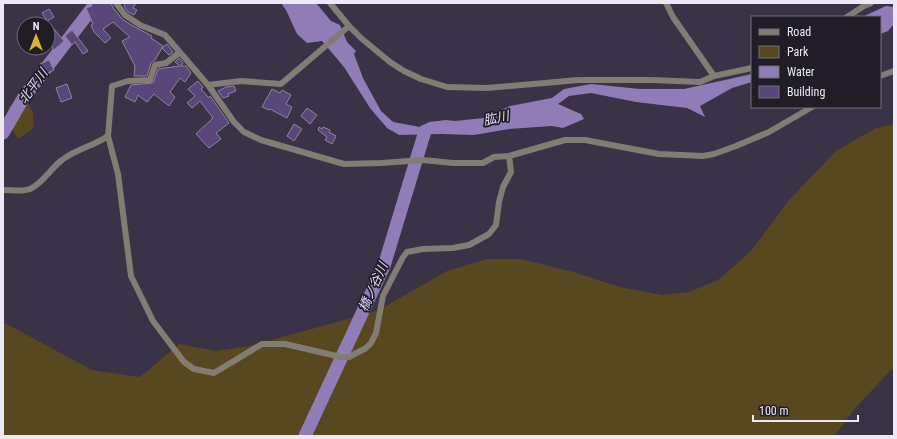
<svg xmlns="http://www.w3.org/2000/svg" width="897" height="439" viewBox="0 0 897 439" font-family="'Roboto Condensed','Noto Sans JP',sans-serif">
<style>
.green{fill:#574820}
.water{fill:#907cb6}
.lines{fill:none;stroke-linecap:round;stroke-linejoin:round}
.river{stroke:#907cb6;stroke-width:13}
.building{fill:#59467b;stroke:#8c859b}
.street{stroke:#817d73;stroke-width:6}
.labels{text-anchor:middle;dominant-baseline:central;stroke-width:3.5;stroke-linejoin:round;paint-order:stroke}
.water-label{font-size:13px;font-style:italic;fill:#e2d7f9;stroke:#201d26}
</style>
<rect width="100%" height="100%" fill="#3a3347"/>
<g class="green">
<path d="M17,101h9l7,11 1,16 -16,11 -12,-19 3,-14z"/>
<path d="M894,124v243l-36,38 -24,31h-831v-114l89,48 48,7 39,-33 36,7 35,-5 69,-19 60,-17 68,-39 40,-12h34l52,13 47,15 42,8 27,-3 29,-12 33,-29 39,-52 46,-48 40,-23z"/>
</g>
<g class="water">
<path d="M281,3h35l15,18 9,4 7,17 9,9 -2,3 9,24 18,33 12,11 27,5 9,-5 17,-2 9,1 29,-3 26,-12 42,-8 12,-9 27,-5 49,5h44l68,-15v8l-20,6 -32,18 5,11 -18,-9 -51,-6 -45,-9 -22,3 -11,8 23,10 3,5 -21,9 -11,-2 -43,3 -35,6 -33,-1 -42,1 -12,-7 -17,-20 -26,-41 -22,-26 -15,2 -10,-9 -11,-24z"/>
<path d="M886,6l8,1v17l-6,7 -8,3v-17h-18z"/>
</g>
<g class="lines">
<g class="river">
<path d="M3,133l21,-36 72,-94"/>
<path d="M305,436l79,-170 41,-135"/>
</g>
</g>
<g class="building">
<path d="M91,3h20l3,7h1l7,9 11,7 19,10 -1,2 12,8 -8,14 -4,3 -4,13h-13l1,-10 -13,-25 8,-4 -17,-15 -10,7 8,9 -6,5 -11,-11 -3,-7 2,-1 -7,-16 6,-2z"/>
<path d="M126,3h10l-3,5 4,2 -3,5 -6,-3 -4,-6z"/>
<path d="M49,9l5,8 -7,4 -5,-8z"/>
<path d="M48,22l16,19 -10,9 -6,-8z"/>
<path d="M72,30l16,21 -5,3 -8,-12 -3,3 -7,-9z"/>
<path d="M167,44l6,8 -4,3 -7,-7z"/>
<path d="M179,58l4,5 -2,3h5l5,7 -6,9 -5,-4 -10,14 5,5 -6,9 -15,-12 -7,8 -9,-7 -3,7 -10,-5 6,-12 22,-2 5,-14 22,-3 -5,-4z"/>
<path d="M49,60l5,10 -9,4 -5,-10z"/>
<path d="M198,81l5,6 -2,2 8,9 1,-2 19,27 -13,10 5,6 -12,9 -13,-14 17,-16 -13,-17 -8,7 -5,-5 8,-7 -7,-7z"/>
<path d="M67,84l5,14 -11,4 -5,-14z"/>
<path d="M234,86l2,5 -8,3 1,2 -6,2 -5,-7 8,-4z"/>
<path d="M272,89l8,4 2,-3 9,5 -5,9 6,3 -5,11 -17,-9 -1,1 -7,-3z"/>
<path d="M307,108l10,7 -7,9 -9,-8z"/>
<path d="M294,124l8,5 -8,12 -7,-5z"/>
<path d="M319,127l3,2 1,-2 7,3 -1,2 7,4 -4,8 -7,-4 2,-3 -9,-7z"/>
</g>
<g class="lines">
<g class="street">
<path d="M116,3l9,12 15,10 25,10 43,50 26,37 10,10 17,8 83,24 37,-1 42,-3 30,3h30l11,-6 15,-1 56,-16h20l74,14 44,2 11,-2 22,-8 33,-14 43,-25"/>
<path d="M330,3l19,23 12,12 29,24 14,9 17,8 26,8 40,1 91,-8h74l48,2 14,-6 38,-8"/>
<path d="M666,3l7,14 41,59"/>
<path d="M847,17l17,-11 7,-3"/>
<path d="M179,53l-13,10 -11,2 -5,15 -22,1 -16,5 -4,50 10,38 13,102 22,45 31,41 10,7 20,4 48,-29h23l56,13h8l17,-9 5,-5 5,-10 7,-37 20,-39 4,-5 16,-3 30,-1 16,-3 20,-11 7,-9 3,-23 4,-15 8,-15 -2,-16"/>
<path d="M880,76l14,-5"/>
<path d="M208,85l33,-4 40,3 68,-58"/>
<path d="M3,190c9,0 19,2 27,-1 13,-6 21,-21 32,-29 14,-11 32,-14 46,-24"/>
</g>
</g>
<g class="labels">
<g class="water-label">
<text transform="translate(33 86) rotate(-54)">北平川</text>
<text transform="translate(496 118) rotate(-12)">肱川</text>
<text transform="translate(373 287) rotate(-66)">橋ノ谷川</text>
</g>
</g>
<rect width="897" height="439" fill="none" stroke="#ece8f5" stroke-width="8"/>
<rect x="751" y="16" width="130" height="92" fill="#201d26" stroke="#726e79"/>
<rect x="759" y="29" width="20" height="6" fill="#817d73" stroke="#726e79"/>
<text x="787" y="36" font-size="12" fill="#ece8f5">Road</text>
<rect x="759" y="46" width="20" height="12" fill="#574820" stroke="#726e79"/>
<text x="787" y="56" font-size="12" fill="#ece8f5">Park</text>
<rect x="759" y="66" width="20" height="12" fill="#907cb6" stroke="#726e79"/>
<text x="787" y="76" font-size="12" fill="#ece8f5">Water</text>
<rect x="759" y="86" width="20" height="12" fill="#59467b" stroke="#726e79"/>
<text x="787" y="96" font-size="12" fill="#ece8f5">Building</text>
<g transform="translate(36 36)"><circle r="19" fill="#201d26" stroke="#726e79"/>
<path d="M0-3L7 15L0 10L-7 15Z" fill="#ddb133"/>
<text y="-6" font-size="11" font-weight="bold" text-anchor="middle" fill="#ece8f5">N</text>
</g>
<path d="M753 415v6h105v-6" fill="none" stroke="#ece8f5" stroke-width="2"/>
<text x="759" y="415" font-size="12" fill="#ece8f5" stroke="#201d26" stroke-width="3" paint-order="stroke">100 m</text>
</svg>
